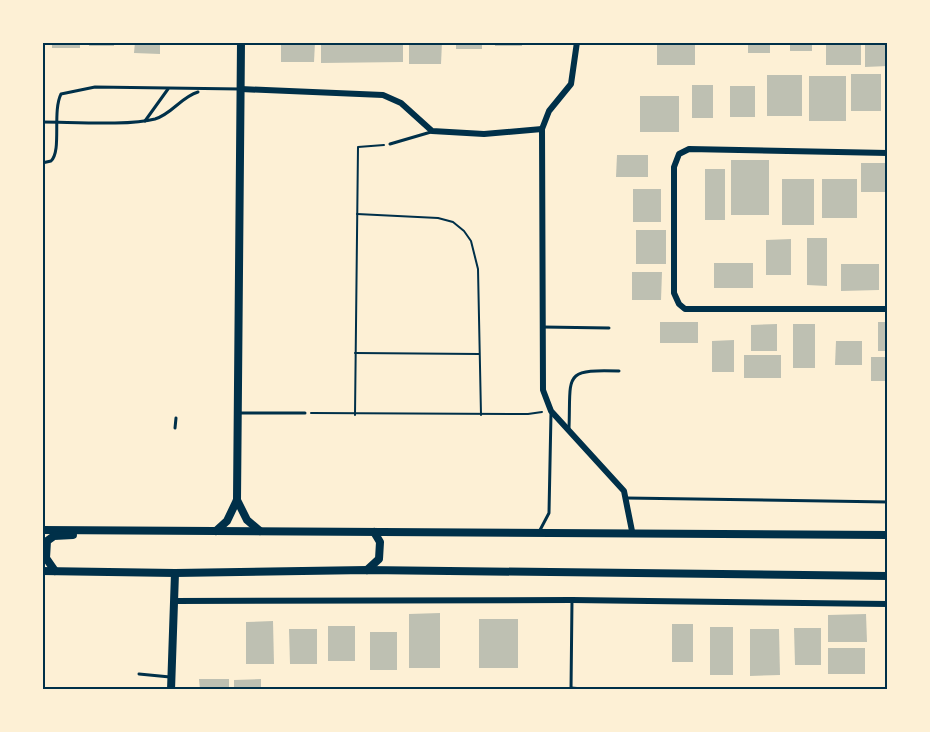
<svg xmlns="http://www.w3.org/2000/svg" width="930" height="732" viewBox="0 0 930 732" font-family="Karla,sans-serif">
<style>
.building{fill:#bec0b2}
.lines{fill:none;stroke-linecap:round;stroke-linejoin:round}
.path{stroke:#003049;stroke-width:2}
.service{stroke:#003049;stroke-width:3}
.minor{stroke:#003049;stroke-width:6}
.tertiary{stroke:#003049;stroke-width:8}
.neatline{fill:none;stroke:#003049;stroke-width:2}
</style>
<rect width="100%" height="100%" fill="#fdf0d5"/>
<g class="building">
<rect x="52" y="42" width="28" height="6"/>
<rect x="89" y="42" width="25" height="4"/>
<path d="M135,42h25v12l-26,-1z"/>
<path d="M281,42h34l-1,20h-33z"/>
<path d="M321,42h82v20l-82,1z"/>
<path d="M409,42h33l-1,22h-32z"/>
<rect x="456" y="42" width="26" height="7"/>
<rect x="495" y="42" width="27" height="4"/>
<rect x="657" y="42" width="38" height="23"/>
<rect x="748" y="42" width="22" height="11"/>
<rect x="790" y="42" width="22" height="9"/>
<rect x="826" y="42" width="35" height="23"/>
<path d="M865,42h23v24l-23,1z"/>
<rect x="851" y="74" width="30" height="37"/>
<rect x="767" y="75" width="35" height="41"/>
<rect x="809" y="76" width="37" height="45"/>
<rect x="692" y="85" width="21" height="33"/>
<rect x="730" y="86" width="25" height="31"/>
<rect x="640" y="96" width="39" height="36"/>
<path d="M617,155h31v22h-32z"/>
<rect x="731" y="160" width="38" height="55"/>
<rect x="861" y="163" width="27" height="29"/>
<rect x="705" y="169" width="20" height="51"/>
<rect x="782" y="179" width="32" height="46"/>
<rect x="822" y="179" width="35" height="39"/>
<rect x="633" y="189" width="28" height="33"/>
<rect x="636" y="230" width="30" height="34"/>
<path d="M807,238h20v48l-20,-1z"/>
<path d="M791,239v36h-25v-35z"/>
<rect x="714" y="263" width="39" height="25"/>
<path d="M841,264h38v26l-38,1z"/>
<path d="M632,272h30l-1,28h-29z"/>
<rect x="660" y="322" width="38" height="21"/>
<rect x="878" y="322" width="10" height="29"/>
<path d="M777,324v27h-26v-26z"/>
<rect x="793" y="324" width="22" height="44"/>
<path d="M734,340v32h-22v-31z"/>
<path d="M836,341h26v24h-27z"/>
<rect x="744" y="355" width="37" height="23"/>
<rect x="871" y="357" width="17" height="24"/>
<path d="M440,613v55h-31v-54z"/>
<path d="M866,614l1,28h-39v-27z"/>
<rect x="479" y="619" width="39" height="49"/>
<path d="M273,621l1,43h-28v-42z"/>
<rect x="672" y="624" width="21" height="38"/>
<rect x="328" y="626" width="27" height="35"/>
<rect x="710" y="627" width="23" height="48"/>
<path d="M794,628h27v37h-26z"/>
<path d="M289,629h28v35h-27z"/>
<path d="M750,629h29l1,46 -30,1z"/>
<rect x="370" y="632" width="27" height="38"/>
<rect x="828" y="648" width="37" height="26"/>
<path d="M199,679h30v11h-29z"/>
<path d="M261,679v11h-27v-10z"/>
</g>
<g class="lines">
<g class="path">
<path d="M357,214l81,4 15,4 11,9 7,10 7,28 3,146"/>
<path d="M355,353l124,1"/>
<path d="M311,413l217,1 14,-2"/>
<path d="M355,415l3,-268 26,-2"/>
</g>
<g class="service">
<path d="M145,121l23,-32"/>
<path d="M42,122c29,0 87,4 113,-3 17,-5 26,-22 43,-27"/>
<path d="M390,144l41,-12"/>
<path d="M42,163l9,-2c11,-10 1,-49 10,-67l34,-7 145,2"/>
<path d="M543,327l66,1"/>
<path d="M240,413h65"/>
<path d="M175,428l1,-10"/>
<path d="M569,428c2,-53 -7,-59 50,-57"/>
<path d="M626,498l262,4"/>
<path d="M539,532l10,-19 2,-100"/>
<path d="M139,674l31,3"/>
<path d="M571,688l24,2"/>
<path d="M571,690l1,-90"/>
</g>
<g class="minor">
<path d="M577,42l-6,42 -22,27 -7,18 1,261 8,21 73,80 8,40"/>
<path d="M241,89l142,6 18,8 31,28 52,3 58,-5"/>
<path d="M888,153l-199,-4 -10,5 -5,13v126l5,11 6,5h203"/>
<path d="M174,601l398,-1 316,4"/>
</g>
<g class="tertiary">
<path d="M237,500l10,20 13,11"/>
<path d="M42,530l846,5"/>
<path d="M216,531l11,-10 10,-21 4,-458"/>
<path d="M367,570l12,-11 1,-17 -6,-10"/>
<path d="M42,571l133,2 192,-3 521,6"/>
<path d="M55,571l-9,-13 1,-17 7,-5 19,-1"/>
<path d="M171,690l4,-117"/>
</g>
</g>
<rect width="930" height="732" fill="none" stroke="#fdf0d5" stroke-width="87"/>
<rect x="44" y="44" width="842" height="644" class="neatline"/>
</svg>
